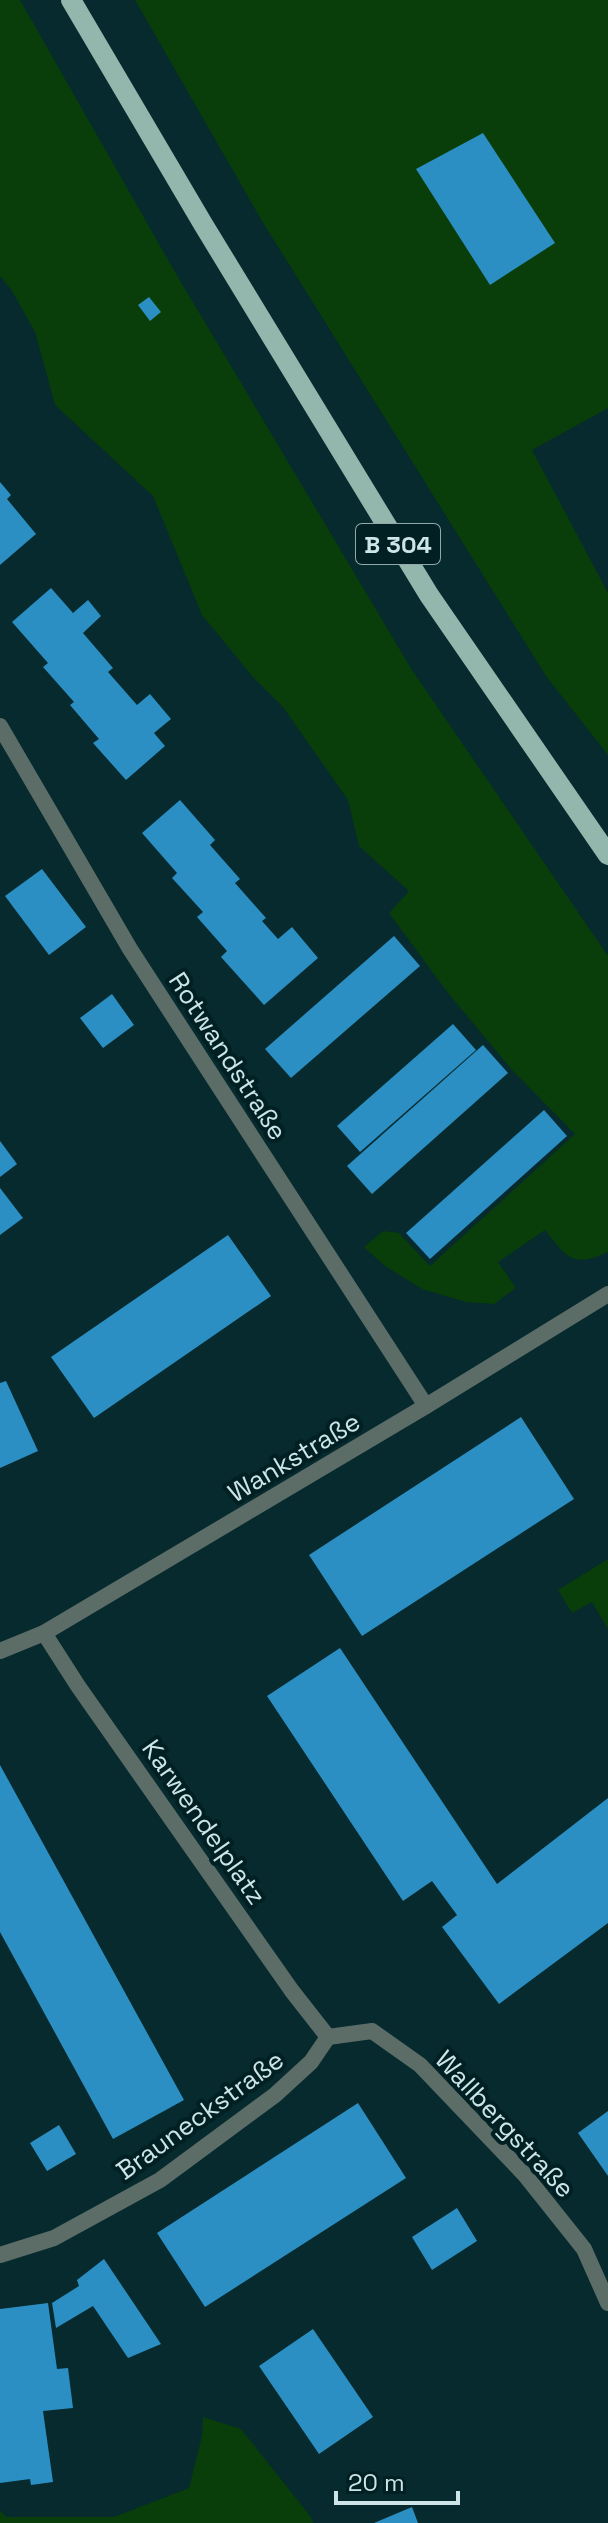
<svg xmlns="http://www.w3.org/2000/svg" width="608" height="2523" viewBox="0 0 608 2523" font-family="'Space Grotesk',sans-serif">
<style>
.green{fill:#093d0a}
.building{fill:#2c8fc3}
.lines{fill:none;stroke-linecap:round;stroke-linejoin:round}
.street{stroke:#5c6d68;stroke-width:16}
.primary{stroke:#93b7ac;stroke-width:20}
.labels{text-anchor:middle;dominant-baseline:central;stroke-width:8;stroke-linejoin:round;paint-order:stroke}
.shield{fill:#002024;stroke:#90aaac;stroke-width:2}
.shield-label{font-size:24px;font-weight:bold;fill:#cee5e7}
.street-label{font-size:26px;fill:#cee5e7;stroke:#002024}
</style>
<rect width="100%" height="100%" fill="#062a2d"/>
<g class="green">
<path d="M0,0h20l155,272 237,398 196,286v296c-37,17 -42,4 -63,-22l-47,32 18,26 -22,16 -28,-2 -44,-13 -37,-23 -21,-19 19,-16 16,2 31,33 145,-132 -63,-64 -64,-77 -59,-80 20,-22 -50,-45 -11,-46 -65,-93 -30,-30 -51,-62 -49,-119 -98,-91 -20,-73 -23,-41 -12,-15z"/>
<path d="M135,0h473v408l-76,42 76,143v162l-62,-79 -284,-455z"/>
<path d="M608,1559v70l-16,-27 -20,11 -14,-23z"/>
<path d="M203,2417l38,12 70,88 2,6h-313v-13l6,7h108l75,-29 13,-52z"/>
</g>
<g class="building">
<path d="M483,133l72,110 -65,42 -74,-116z"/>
<path d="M149,297l12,15 -11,9 -12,-16z"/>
<path d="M0,482l11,13 -4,4 29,35 -36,31z"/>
<path d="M51,588l22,25 15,-13 13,16 -18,17 30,35 -5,4 29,33 13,-11 21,25 -17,14 11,13 -39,34 -33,-37 6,-4 -29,-34 4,-3 -31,-35 5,-4 -36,-41z"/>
<path d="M180,800l35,40 -5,5 30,34 -5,4 31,35 -4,3 16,18 14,-12 26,31 -54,47 -43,-48 6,-6 -30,-34 6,-5 -31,-34 5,-5 -35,-40z"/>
<path d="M42,869l44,58 -37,28 -44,-59z"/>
<path d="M394,936l26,30 -129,112 -26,-29z"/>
<path d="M112,994l22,31 -31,23 -23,-30z"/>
<path d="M453,1024l23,26 -116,102 -23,-26z"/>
<path d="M483,1045l25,28 -136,121 -25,-28z"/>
<path d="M544,1110l23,26 -137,123 -24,-26z"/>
<path d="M0,1141l17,23 -17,13z"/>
<path d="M0,1188l23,30 -23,17z"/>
<path d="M228,1235l43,61 -177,122 -43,-61z"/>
<path d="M6,1381l32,70 -38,17v-85z"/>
<path d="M521,1417l53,82 -212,137 -53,-81z"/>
<path d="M340,1648l157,236 111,-86v125l-109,81 -57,-77 15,-12 -25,-34 -29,20 -136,-205z"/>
<path d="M0,1765l184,335 -71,39 -113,-207z"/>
<path d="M358,2103l48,75 -201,129 -48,-74z"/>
<path d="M608,2111v65l-30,-43z"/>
<path d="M59,2125l17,29 -29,17 -17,-28z"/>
<path d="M457,2208l20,33 -45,29 -20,-33z"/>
<path d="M104,2259l57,85 -33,14 -35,-52 -37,22 -4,-25 27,-17 -2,-6z"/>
<path d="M48,2303l9,66 11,-1 5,40 -30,3 10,71 -22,3 -1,-6 -30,4v-174z"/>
<path d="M313,2329l60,88 -54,37 -60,-88z"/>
<path d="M412,2507l6,16h-44z"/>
</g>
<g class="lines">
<g class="street">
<path d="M0,726l130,223 296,457"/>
<path d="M44,1633l34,53 214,305 36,46"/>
<path d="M0,1651l44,-18 382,-227 182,-112"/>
<path d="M328,2037l44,-6 48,34 105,110 59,74 24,54"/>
<path d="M0,2255l54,-17 106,-58 115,-85 36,-33 17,-25"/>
</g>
<path class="primary" d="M71,0l132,224 226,371 179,260"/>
</g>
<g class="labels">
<rect class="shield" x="356" y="524" width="84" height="40" rx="6"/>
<g class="shield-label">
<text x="398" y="544">B 304</text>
</g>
<g class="street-label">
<text transform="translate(228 1056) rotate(57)">Rotwandstraße</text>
<text transform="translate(294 1457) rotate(-31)">Wankstraße</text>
<text transform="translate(204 1822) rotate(55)">Karwendelplatz</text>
<text transform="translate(200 2115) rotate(-36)">Brauneckstraße</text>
<text transform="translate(505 2124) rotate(47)">Wallbergstraße</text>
</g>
</g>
<path d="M336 2491v12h122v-12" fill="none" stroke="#cee5e7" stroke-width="4"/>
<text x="348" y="2491" font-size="24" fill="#cee5e7" stroke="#002024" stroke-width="6" paint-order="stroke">20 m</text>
</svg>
